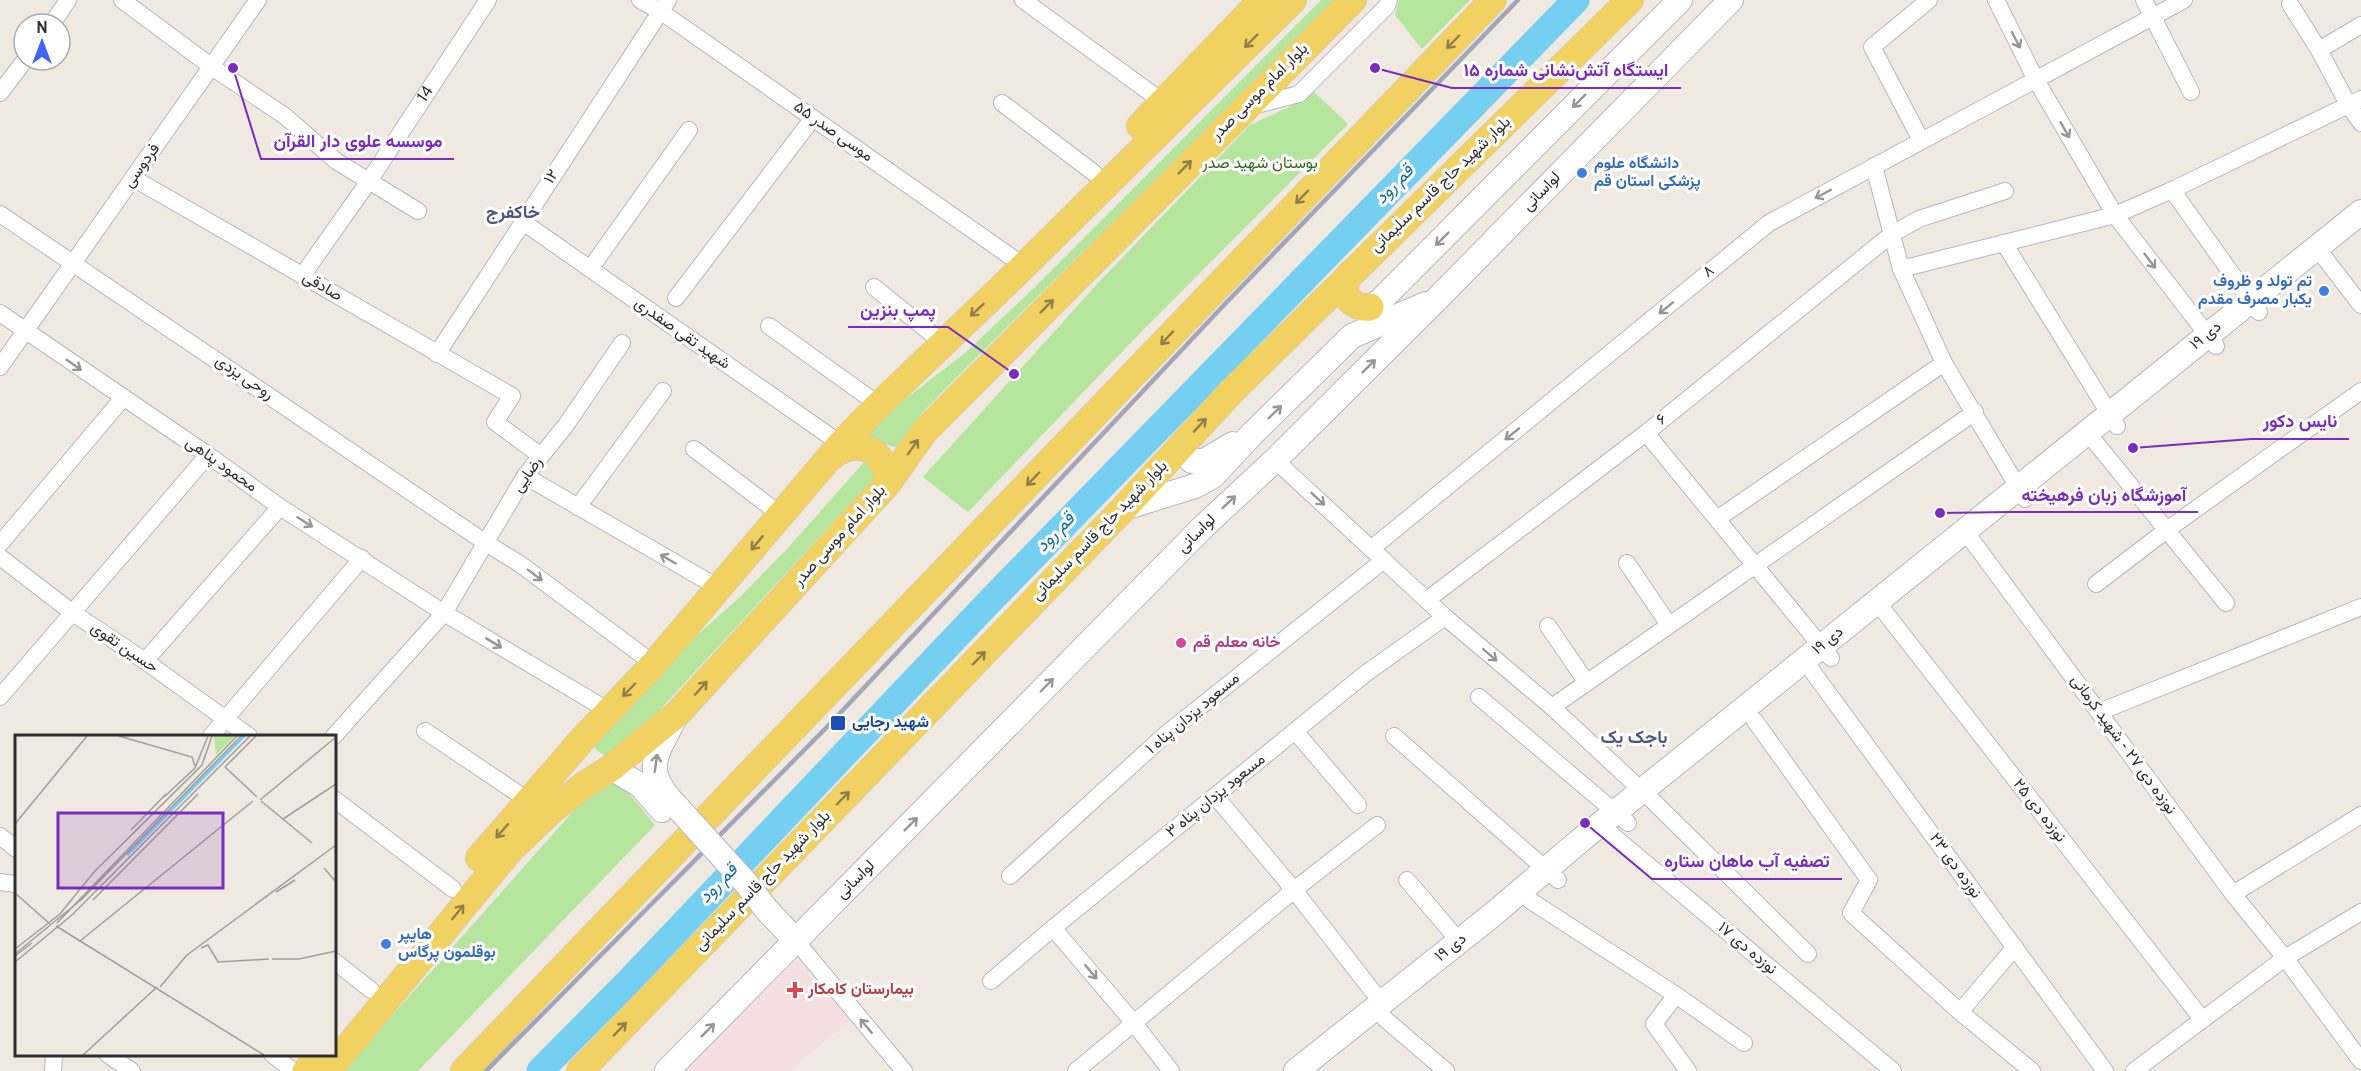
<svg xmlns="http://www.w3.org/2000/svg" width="2361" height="1071" viewBox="0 0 2361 1071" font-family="Overpass,Vazirmatn,sans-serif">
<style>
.medical{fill:#f5dfe0}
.green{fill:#b6e59e}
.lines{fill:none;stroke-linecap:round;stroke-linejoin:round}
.river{stroke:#75cff0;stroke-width:27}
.street-casing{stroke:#b4b7c1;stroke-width:18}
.secondary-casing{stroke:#b4b7c1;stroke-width:26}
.primary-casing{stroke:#c9c9c9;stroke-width:28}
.street{stroke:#fff;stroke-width:16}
.secondary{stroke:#fff;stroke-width:24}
.primary{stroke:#f2d163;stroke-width:27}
.rail{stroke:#a3a6b8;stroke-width:4.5}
.secondary-bridge-casing{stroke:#b4b7c1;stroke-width:26;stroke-linecap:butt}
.secondary-bridge{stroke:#fff;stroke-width:24}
.oneway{stroke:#969696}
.oneway2{stroke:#908048}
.shop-dot{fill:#3f7fe0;stroke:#fff;stroke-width:2}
.hotel-dot{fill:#d1479c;stroke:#fff;stroke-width:2}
.transit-dot{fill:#1a4fb4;stroke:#fff;stroke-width:2}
.health-dot{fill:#e0444e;stroke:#fff;stroke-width:2}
.labels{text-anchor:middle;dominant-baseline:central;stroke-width:6;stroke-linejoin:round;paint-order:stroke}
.street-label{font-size:16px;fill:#2e2e2e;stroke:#fff}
.park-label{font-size:16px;fill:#2c6e1b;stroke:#fff}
.shop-label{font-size:16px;font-weight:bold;fill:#366cbe;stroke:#fff;text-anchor:start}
.hotel-label{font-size:16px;font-weight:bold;fill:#b23c85;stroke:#fff;text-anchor:start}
.transit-label{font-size:16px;font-weight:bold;fill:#164399;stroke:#fff;text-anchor:start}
.health-label{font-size:16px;font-weight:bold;fill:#be3a42;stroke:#fff;text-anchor:start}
.water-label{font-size:18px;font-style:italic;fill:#0d6fa3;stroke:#fff}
.neighbourhood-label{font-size:18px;font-weight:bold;fill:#4d5680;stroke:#fff}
.inset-river{fill:none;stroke:#75cff0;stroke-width:3}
.inset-road{fill:none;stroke:#a29e99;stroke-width:1.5}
.view{fill:#7b2cbf;fill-opacity:0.15;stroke:#7b2cbf;stroke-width:3}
.inset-edge{fill:none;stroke:#2e2e2e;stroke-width:3}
.leader{fill:none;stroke:#7b2cbf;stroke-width:2}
.callout-dot{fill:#7b2cbf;stroke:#fff;stroke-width:2}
.callout-label{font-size:18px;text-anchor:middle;font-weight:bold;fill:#7b2cbf;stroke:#fff;stroke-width:6;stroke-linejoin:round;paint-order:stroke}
</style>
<rect width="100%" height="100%" fill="#efe9e1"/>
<path class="medical" d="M797,959l53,61 -61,51h-106z"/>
<g class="green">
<path d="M1321,0h16l-366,363 -49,50 -25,34c-13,-1 -20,-9 -37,-8l48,-42 57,-44 70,-66z"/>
<path d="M1399,0h71l-48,49 -27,-34z"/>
<path d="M1314,92l34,32 -202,203 -178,185 -45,-35 176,-195 151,-157 52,-24z"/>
<path d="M865,461l4,1 5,16 -231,250 -36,29 -12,-8v-8l68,-76 76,-67 48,-49z"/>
<path d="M617,779l38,46 -237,246h-75l241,-272z"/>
</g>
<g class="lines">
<path class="river" d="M540,1071l91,-92 360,-379 585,-600"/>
<g class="street-casing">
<g id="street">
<path d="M122,0l90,67 74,50 50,44 82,50"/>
<path d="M640,0l20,11 364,255"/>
<path d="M1023,0l140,102"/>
<path d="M1996,0l40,80 79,135 101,131"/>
<path d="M2144,0l47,92"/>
<path d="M2290,4l29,46 30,56 12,17"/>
<path d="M52,24l16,-24"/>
<path d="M2319,50l42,-25"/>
<path d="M0,93l25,-33"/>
<path d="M1002,103l92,70"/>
<path d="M1252,106l47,-12 88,-88 2,-6"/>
<path d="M1921,140l-49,-93 57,-47"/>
<path d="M1874,166l27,103 43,94 81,136"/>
<path d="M133,178l379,218 -17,26 46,34"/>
<path d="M2172,190l87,122"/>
<path d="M0,214l486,329 34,21 134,100"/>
<path d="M523,222l318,222"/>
<path d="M2004,243l113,183"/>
<path d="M2317,248l44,57"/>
<path d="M590,269l99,-139"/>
<path d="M1901,269l214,-54 57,-25 189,-91"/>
<path id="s1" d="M302,276l67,-95 119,-181"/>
<path d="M874,287l69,56"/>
<path d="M676,298l137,-180"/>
<path d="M0,313l208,142 72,52 164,106 165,98"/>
<path d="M769,326l110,79"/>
<path d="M437,354l231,-354"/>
<path d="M0,367l258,-367"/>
<path d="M2087,432l139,171"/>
<path d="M1646,433l185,225"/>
<path d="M694,449l87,66"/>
<path d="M1275,460l170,157 107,90 102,95 154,152"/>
<path d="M525,476l194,112"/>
<path d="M578,507l85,-116"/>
<path d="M1717,519l227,-156"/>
<path d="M1965,531l268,363 52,64 76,103"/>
<path d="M0,544l123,-146"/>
<path d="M1371,549l398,-326 415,-223"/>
<path d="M0,557l73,56 72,48 104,75"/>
<path d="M1627,563l42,62"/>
<path d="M2096,584l72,-55 193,-138"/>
<path d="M1427,600l219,-167 246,-199 27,-15 86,-28"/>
<path d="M1877,602l325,417"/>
<path d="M1548,626l39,57"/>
<path d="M1804,660l301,411"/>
<path d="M145,661l135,-154"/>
<path d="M0,697l208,-242"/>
<path d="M1479,697l149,126"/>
<path d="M1552,707l423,-295"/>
<path d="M2099,712l262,-105"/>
<path d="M1755,721l114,159 -18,33 109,99 72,59"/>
<path d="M425,731l104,70"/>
<path d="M1295,731l63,74"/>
<path d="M211,736l151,-178"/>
<path d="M334,736l110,-123 81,-137 41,-51 56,-82"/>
<path d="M1394,736l164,144"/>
<path d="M1216,797l78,93 87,112"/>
<path d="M334,799l119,90"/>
<path d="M1602,824l10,11 281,236"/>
<path d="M0,836l16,13"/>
<path d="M1010,876l156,-142 218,-174"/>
<path d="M1407,880l52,61"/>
<path d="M0,882l16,2"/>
<path d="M1521,889l10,12 145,94 68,48"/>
<path d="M2233,894l128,-79"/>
<path d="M1053,928l80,94 38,49"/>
<path d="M796,941l108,130"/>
<path d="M334,961l37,29"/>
<path d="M991,981l62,-53 312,-254 80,-57"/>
<path d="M1676,995l-22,29 34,47"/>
<path d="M1376,1006l9,13 61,52"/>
<path d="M1960,1012l55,-65"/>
<path d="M107,1054l25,17"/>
<path d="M272,1054l21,17"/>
<path d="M53,1071l1,-17"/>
<path d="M1076,1071l218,-181 83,-65"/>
<path d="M2134,1071l151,-113 76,-46"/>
</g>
</g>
<g class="secondary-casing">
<g id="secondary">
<path d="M1370,307l10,-6 300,-301"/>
<path d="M1179,448l13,13h12l29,-17"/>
<path d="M1124,508l71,-22 18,-10 40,-43 99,-97 74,-32"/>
<path d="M677,714c-22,43 -37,56 2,95"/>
<path d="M611,768l29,17 22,25"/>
<path d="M766,909l30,32"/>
<path d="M667,1071l535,-543 73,-68 162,-161 294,-299"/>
<path d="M1296,1071l195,-155 91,-77 779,-627"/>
</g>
</g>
<g class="primary-casing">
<g id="primary">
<path d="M1140,126l122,-126"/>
<path d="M1351,273c-13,17 -2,36 19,34"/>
<path d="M831,457c27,-21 54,-8 57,26"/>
<path d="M479,858l103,-118 72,-76 187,-220 38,-39 145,-139 269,-266"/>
<path d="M306,1071l13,-17"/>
<path d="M328,1071l183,-222 40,-38 33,-26 27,-17 67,-55 210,-230 36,-51 429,-432"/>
<path d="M464,1071l1029,-1071"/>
<path d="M580,1071l544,-563 107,-116 399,-392"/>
</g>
</g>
<use href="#street" class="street"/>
<use href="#secondary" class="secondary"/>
<use href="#primary" class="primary"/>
<path class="rail" d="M486,1071l341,-344 397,-422 294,-305"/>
<g class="secondary-bridge-casing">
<path id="secondary-bridge" d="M679,809l67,74 20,26"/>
</g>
<use href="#secondary-bridge" class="secondary-bridge"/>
</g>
<defs><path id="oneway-shaft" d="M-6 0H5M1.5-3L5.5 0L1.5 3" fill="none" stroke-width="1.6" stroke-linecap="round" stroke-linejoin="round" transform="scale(1.5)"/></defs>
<g class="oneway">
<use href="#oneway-shaft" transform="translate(2016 40) rotate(63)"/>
<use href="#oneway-shaft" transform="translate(1579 101) rotate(135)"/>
<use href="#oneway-shaft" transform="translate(2065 130) rotate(60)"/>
<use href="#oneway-shaft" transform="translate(1823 194) rotate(152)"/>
<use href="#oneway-shaft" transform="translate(1442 239) rotate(135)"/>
<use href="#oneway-shaft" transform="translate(2150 261) rotate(53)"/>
<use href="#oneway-shaft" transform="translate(1666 308) rotate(141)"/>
<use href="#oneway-shaft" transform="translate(74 365) rotate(35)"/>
<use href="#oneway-shaft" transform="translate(1369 366) rotate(-45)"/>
<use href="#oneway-shaft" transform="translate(1275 412) rotate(-44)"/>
<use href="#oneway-shaft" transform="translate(1512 434) rotate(141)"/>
<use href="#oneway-shaft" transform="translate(1318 499) rotate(43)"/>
<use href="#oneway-shaft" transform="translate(1229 502) rotate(-43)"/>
<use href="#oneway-shaft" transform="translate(305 522) rotate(32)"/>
<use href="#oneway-shaft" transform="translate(668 559) rotate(-150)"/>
<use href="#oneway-shaft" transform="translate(535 575) rotate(37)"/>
<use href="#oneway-shaft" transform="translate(494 643) rotate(31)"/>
<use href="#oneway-shaft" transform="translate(1490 655) rotate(41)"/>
<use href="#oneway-shaft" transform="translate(1047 685) rotate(-46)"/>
<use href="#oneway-shaft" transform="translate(656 763) rotate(-82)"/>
<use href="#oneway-shaft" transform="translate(911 824) rotate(-45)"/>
<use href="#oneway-shaft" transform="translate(1091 972) rotate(50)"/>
<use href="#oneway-shaft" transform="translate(866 1026) rotate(-130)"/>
<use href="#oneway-shaft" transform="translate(708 1030) rotate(-45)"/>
</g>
<g class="oneway2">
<use href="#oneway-shaft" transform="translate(1251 41) rotate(135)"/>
<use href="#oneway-shaft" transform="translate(1453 42) rotate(134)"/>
<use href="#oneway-shaft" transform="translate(1185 167) rotate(-45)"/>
<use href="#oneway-shaft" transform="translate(1302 197) rotate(134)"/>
<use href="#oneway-shaft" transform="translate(1047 306) rotate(-45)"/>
<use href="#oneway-shaft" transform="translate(977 310) rotate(137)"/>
<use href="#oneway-shaft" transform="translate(1167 338) rotate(133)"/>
<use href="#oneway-shaft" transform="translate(1200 425) rotate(-47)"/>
<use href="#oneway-shaft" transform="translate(913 447) rotate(-55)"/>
<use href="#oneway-shaft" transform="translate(1033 479) rotate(134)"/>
<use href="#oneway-shaft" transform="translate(757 543) rotate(130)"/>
<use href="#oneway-shaft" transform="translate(979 658) rotate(-46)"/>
<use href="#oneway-shaft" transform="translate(701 688) rotate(-48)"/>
<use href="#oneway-shaft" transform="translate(629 690) rotate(134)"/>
<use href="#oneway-shaft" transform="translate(843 798) rotate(-46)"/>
<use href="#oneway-shaft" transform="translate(502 831) rotate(131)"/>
<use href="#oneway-shaft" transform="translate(458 912) rotate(-51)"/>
<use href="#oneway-shaft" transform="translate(620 1029) rotate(-46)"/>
</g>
<g class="shop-dot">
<circle cx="1582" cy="173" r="6"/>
<circle cx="2324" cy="291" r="6"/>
<circle cx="386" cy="944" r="6"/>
</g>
<circle class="hotel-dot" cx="1181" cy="643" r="6"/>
<rect class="transit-dot" x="830" y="715" width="16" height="16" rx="3"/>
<path class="health-dot" d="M792 981h6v6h6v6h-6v6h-6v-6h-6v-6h6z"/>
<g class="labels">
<g class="street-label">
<text transform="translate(1260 92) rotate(-45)">بلوار امام موسی صدر</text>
<text stroke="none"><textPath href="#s1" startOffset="220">14</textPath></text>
<text transform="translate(833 132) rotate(35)">موسی صدر ۵۵</text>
<text transform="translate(142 166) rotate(-54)">فردوسی</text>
<text transform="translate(552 177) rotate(-57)">۱۲</text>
<text transform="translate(1441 185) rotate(-44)">بلوار شهید حاج قاسم سلیمانی</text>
<text transform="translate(1542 192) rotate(-46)">لواسانی</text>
<text transform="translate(1709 272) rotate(-39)">۸</text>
<text transform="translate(322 287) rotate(30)">صادقی</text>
<text transform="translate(682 334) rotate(35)">شهید تقی صفدری</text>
<text transform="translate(2206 336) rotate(-39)">۱۹ دی</text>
<text transform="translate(244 378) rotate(34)">روحی یزدی</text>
<text transform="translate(1662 420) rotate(-39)">۶</text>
<text transform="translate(221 465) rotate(35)">محمود پناهی</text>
<text transform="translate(528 475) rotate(-55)">رضایی</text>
<text transform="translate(1100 531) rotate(-46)">بلوار شهید حاج قاسم سلیمانی</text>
<text transform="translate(1197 534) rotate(-45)">لواسانی</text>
<text transform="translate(840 536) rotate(-48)">بلوار امام موسی صدر</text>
<text transform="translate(1828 641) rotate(-39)">۱۹ دی</text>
<text transform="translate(124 648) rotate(34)">حسین تقوی</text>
<text transform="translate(1193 714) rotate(-40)">۱ مسعود یزدان پناه</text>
<text transform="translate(2123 745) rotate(54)">نوزده دی ۲۷ - شهید کرمانی</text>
<text transform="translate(1216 796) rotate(-39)">۳ مسعود یزدان پناه</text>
<text transform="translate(2039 811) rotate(52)">نوزده دی ۲۵</text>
<text transform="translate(1955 866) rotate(54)">نوزده دی ۲۳</text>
<text transform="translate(856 880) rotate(-45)">لواسانی</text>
<text transform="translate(763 881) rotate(-46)">بلوار شهید حاج قاسم سلیمانی</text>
<text transform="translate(1451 948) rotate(-38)">۱۹ دی</text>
<text transform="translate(1747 949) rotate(40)">نوزده دی ۱۷</text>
</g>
<g class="park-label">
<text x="1260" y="164">بوستان شهید صدر</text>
</g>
<g class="shop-label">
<text x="1594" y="164">دانشگاه علوم<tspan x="1594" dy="18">پزشکی استان قم</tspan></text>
<text x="2312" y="282" text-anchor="end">تم تولد و ظروف<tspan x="2312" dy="18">یکبار مصرف مقدم</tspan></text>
<text x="398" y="935">هایپر<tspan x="398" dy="18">بوقلمون پرگاس</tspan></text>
</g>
<g class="hotel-label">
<text x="1193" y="643">خانه معلم قم</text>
</g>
<g class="transit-label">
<text x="852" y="723">شهید رجایی</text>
</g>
<g class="health-label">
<text x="808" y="990">بیمارستان کامکار</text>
</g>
<g class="water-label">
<text transform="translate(1395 185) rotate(-46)">قم رود</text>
<text transform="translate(1056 533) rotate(-46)">قم رود</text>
<text transform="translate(719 884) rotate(-46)">قم رود</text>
</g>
<g class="neighbourhood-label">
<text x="513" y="213">خاکفرج</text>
<text x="1634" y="738">باجک یک</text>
</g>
</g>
<g transform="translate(15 735)">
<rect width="321" height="321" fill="#efe9e1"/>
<path d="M199,1h21l-19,19z" fill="#b6e59e"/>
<path class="inset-river" d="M112,120l117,-119"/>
<path class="inset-road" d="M104,1l73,21 3,9M210,32l32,30M210,32l31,-31M149,62l31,-29 13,-32M245,65l76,-63M246,66l51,42M268,84l53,-35M0,89l72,-88M116,95l35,-36M309,133l12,14M261,157l19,-12M0,158l35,31M78,165l105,-106M42,188l180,-187M41,191l208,129M65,206l173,-140M186,213l7,-3 10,17 51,-3M0,214l45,-35 34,-42 108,-107 10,-29M0,219l67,-55 159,-163M0,221l17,-13M257,224h27l37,-8M0,227l57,-47 178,-179M145,252l27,-32 149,-110M68,320l74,-68"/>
<path class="view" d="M43,78h165v75h-165z"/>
<rect width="321" height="321" class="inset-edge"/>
</g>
<path class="leader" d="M1375 68L1452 88H1681M233 68L261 159H454M1014 374L948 327H848M2133 448L2251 439H2349M1940 513L2009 512H2198M1585 823L1652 879H1842"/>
<g class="callout-dot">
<circle cx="1375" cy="68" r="6"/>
<circle cx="233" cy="68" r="6"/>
<circle cx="1014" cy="374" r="6"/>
<circle cx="2133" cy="448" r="6"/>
<circle cx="1940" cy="513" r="6"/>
<circle cx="1585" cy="823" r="6"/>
</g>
<g class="callout-label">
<text x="1566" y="76">ایستگاه آتش‌نشانی شماره ۱۵</text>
<text x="358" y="147">موسسه علوی دار القرآن</text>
<text x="898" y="316">پمپ بنزین</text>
<text x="2300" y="427">نایس دکور</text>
<text x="2104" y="501">آموزشگاه زبان فرهیخته</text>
<text x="1747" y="867">تصفیه آب ماهان ستاره</text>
</g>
<g transform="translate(42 42)"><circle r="28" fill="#ffffff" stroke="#ababab" stroke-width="1.5"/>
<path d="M0-4.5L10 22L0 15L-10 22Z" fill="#4264fb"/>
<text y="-9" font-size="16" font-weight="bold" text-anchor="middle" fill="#2e2e2e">N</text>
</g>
</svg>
